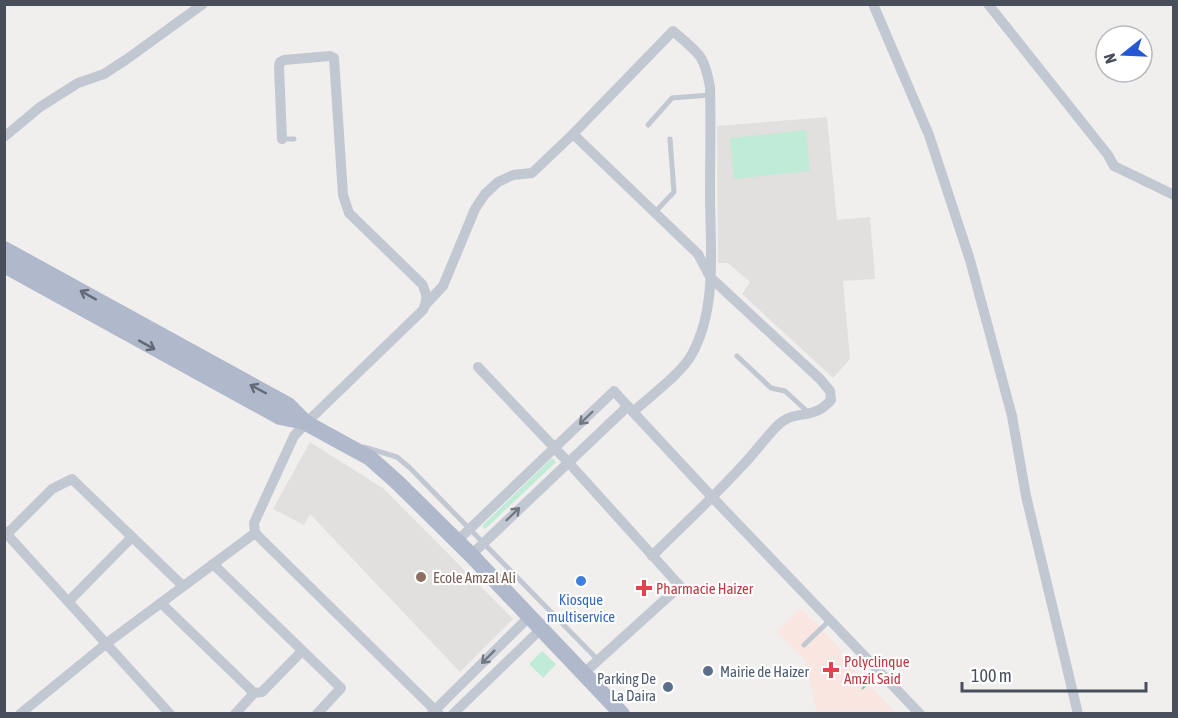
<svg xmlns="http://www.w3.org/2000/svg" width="1178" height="718" viewBox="0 0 1178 718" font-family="'Asap Condensed',sans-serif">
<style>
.education{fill:#e1e0df}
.medical{fill:#f9e6e0}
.green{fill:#bfebd7}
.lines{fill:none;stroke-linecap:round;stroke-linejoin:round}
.path{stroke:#7ac7ac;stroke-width:2;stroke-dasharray:4.5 3;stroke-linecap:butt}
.lane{stroke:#c2c8d2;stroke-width:5}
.street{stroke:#c2c8d2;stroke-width:10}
.primary{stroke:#b0b9cb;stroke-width:16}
.oneway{stroke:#626a76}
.oneway2{stroke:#737984}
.education-dot{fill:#8d6e63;stroke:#fff;stroke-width:2}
.shop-dot{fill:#3f7fe0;stroke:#fff;stroke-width:2}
.health-dot{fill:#e0444e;stroke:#fff;stroke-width:2}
.service-dot{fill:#5c6f8a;stroke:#fff;stroke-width:2}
.labels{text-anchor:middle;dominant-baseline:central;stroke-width:4.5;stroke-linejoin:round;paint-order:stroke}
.education-label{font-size:15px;fill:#785e54;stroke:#fff;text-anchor:start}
.health-label{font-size:15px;fill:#be3a42;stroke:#fff;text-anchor:start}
.shop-label{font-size:15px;fill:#366cbe;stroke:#fff}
.service-label{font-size:15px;fill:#4e5e75;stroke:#fff;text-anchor:start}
</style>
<rect width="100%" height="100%" fill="#f1eeee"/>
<g class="education">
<path d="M827,117l10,103 33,-3 5,62 -32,2 7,78 -17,19 -91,-84 8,-12 -22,-19h-10l-1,-137z"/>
<path d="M310,442l74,47 129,130 -53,53 -150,-158 -6,11 -31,-16z"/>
</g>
<path class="medical" d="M801,608l41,43 -2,3 56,59h-79l-13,-54 -27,-27z"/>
<g class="green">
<path d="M806,130l4,41 -76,8 -4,-41z"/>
<path d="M552,458l4,4 -71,67 -3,-3z"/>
<path d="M542,651l14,13 -13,14 -14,-14z"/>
</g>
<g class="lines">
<path class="path" d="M862,689l9,-9"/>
<g class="lane">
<path d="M648,125l24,-27 38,-3"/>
<path d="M282,139h12"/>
<path d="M655,212l19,-20 -4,-53"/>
<path d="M737,356l34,32 14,3 24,22"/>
<path d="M364,447l33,10 13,11 188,192"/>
<path d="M804,645l26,-25"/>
</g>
<g class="street">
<path d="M873,4l56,131 41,125 42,156 14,80 52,218"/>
<path d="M988,4l120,151 6,11 60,29"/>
<path d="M4,137l36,-30 38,-24 26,-9 23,-15 76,-55"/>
<path d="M427,303l16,-17 32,-77 10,-15 13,-12 15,-7 19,-2 41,-39"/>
<path d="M478,367l90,95 112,124 -96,87"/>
<path d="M633,412l79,85 208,217"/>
<path d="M4,531l166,183"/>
<path d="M255,533l184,181"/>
<path d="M7,534l45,-45 20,-10 111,107"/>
<path d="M457,541l157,-150 19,21c16,-15 49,-39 59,-58 26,-47 18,-110 18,-161 0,-35 1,-71 0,-106 -6,-34 -12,-34 -37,-56l-100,103 125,120 12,23 110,102 10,12 1,9c-19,22 -35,8 -53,25 -13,13 -24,29 -37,42 -28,31 -59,59 -89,89"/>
<path d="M471,555l157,-149"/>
<path d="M213,564l128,124 -24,26"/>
<path d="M69,601l63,-64"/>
<path d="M161,603l93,90 -19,21"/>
<path d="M254,693l8,-1 40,-41"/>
<path d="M432,713l98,-97"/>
<path d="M20,714l87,-71 148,-110 -1,-10 40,-87 12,-13 117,-113c5,-10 4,-16 -1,-26l-73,-71 -6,-18 -9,-137 -4,-2 -46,4 -4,2 -1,5 3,72"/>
<path d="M453,714l89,-86"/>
</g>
<g class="primary">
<path d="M4,249l284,156 18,18 64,35 27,24 74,73 151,159"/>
<path d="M4,265l276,152 25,5"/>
</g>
</g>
<defs><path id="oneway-shaft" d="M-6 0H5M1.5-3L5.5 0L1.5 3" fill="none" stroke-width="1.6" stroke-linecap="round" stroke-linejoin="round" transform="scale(1.5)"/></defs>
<g class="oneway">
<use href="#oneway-shaft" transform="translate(88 295) rotate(-151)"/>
<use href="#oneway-shaft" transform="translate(147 345) rotate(29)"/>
<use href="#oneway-shaft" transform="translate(258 389) rotate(-152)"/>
</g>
<g class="oneway2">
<use href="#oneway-shaft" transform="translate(586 418) rotate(136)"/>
<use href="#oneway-shaft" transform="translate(513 514) rotate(-44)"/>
<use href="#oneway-shaft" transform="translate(488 657) rotate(135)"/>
</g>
<circle class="education-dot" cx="421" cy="577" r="6"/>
<circle class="shop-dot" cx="581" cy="581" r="6"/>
<g class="health-dot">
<path d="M641 579h6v6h6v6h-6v6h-6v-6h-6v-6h6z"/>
<path d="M828 661h6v6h6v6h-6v6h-6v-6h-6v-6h6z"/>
</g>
<g class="service-dot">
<circle cx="708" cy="671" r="6"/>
<circle cx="668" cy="687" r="6"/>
</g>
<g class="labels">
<g class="education-label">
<text x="433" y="577">Ecole Amzal Ali</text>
</g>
<g class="health-label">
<text x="656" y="588">Pharmacie Haizer</text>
<text x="844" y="661">Polyclinque<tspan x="844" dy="17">Amzil Said</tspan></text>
</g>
<g class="shop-label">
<text x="581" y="599">Kiosque<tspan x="581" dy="17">multiservice</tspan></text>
</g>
<g class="service-label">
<text x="720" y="671">Mairie de Haizer</text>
<text x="656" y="678" text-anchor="end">Parking De<tspan x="656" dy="17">La Daira</tspan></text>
</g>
</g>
<rect width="1178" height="718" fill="none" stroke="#484f5a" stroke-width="12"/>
<g transform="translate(1124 54) rotate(252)"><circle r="28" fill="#ffffff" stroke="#b6b9bd" stroke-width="1.5"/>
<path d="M0-4.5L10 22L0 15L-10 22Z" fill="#2657d3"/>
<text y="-9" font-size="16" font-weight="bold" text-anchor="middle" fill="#484f5a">N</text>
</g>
<path d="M962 682v9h184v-9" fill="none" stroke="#484f5a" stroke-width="3"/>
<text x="971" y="682" font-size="18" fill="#484f5a" stroke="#ffffff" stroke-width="4.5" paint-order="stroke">100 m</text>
</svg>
